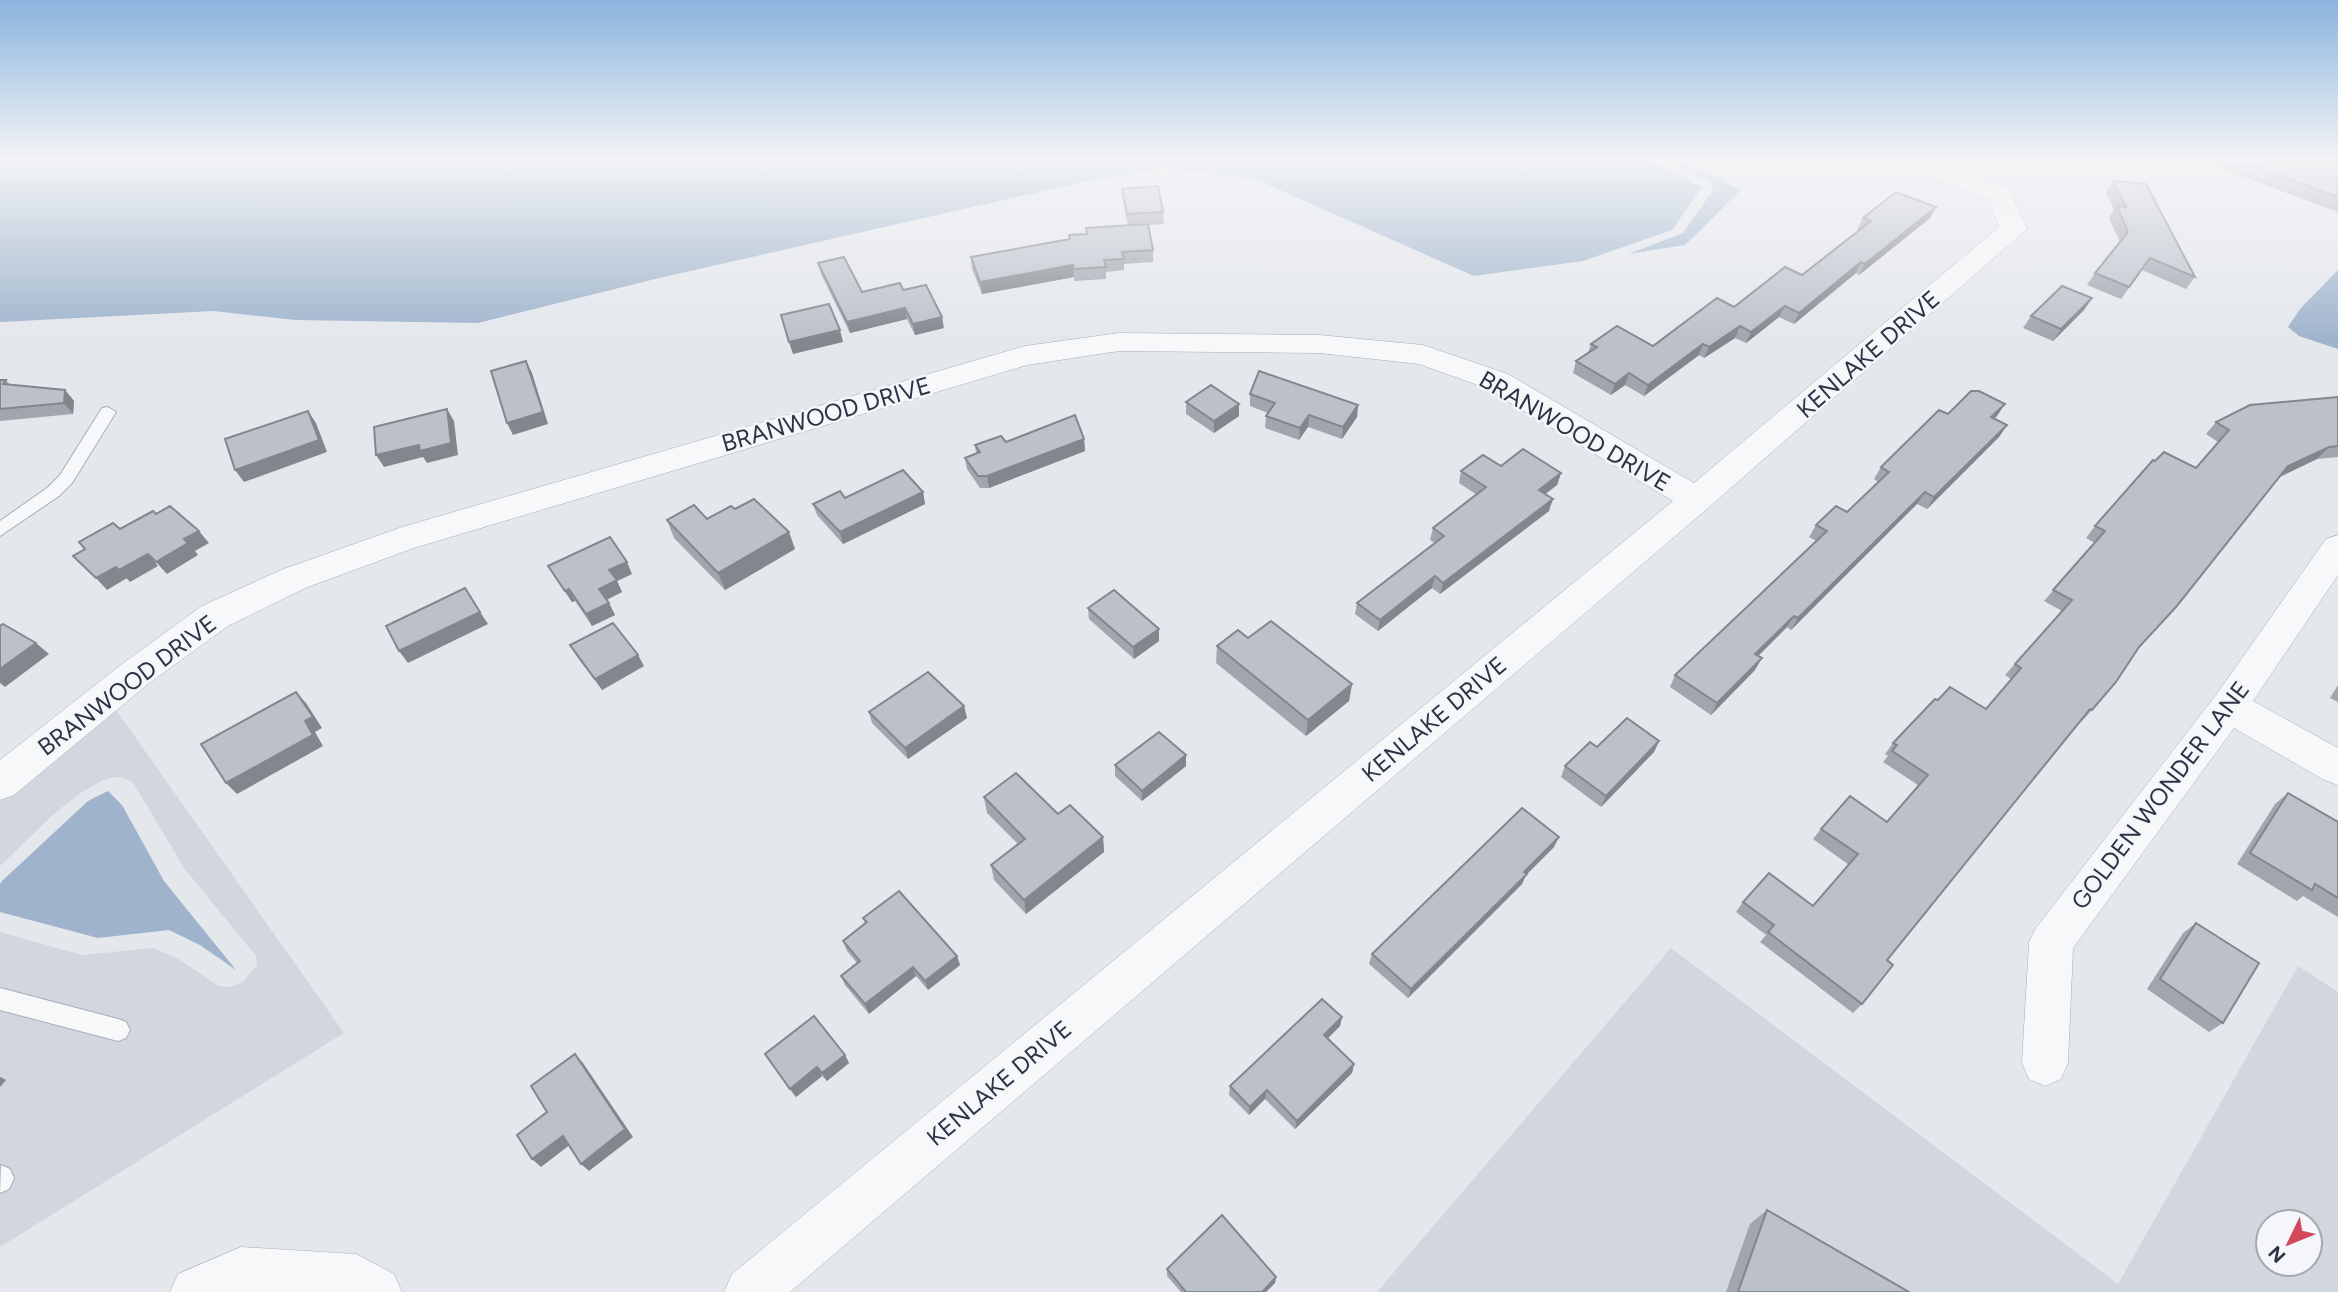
<svg xmlns="http://www.w3.org/2000/svg" width="2338" height="1292" viewBox="0 0 2338 1292" font-family="Figtree,sans-serif">
<style>
.built{fill:#d2d6de;fill-rule:evenodd}
.water{fill:#9fb4cc}
.lines{fill:none;stroke-linecap:round;stroke-linejoin:round}
.service-casing{stroke:#a9aeb7;stroke-width:2}
.minor-casing{stroke:#a9aeb7;stroke-width:1}
.service{fill:#f7f8fa;fill-rule:evenodd}
.minor{fill:#f7f8fa;fill-rule:evenodd}
.wall{fill:#a1a5ae}
.shaded-wall{fill:#83868d}
.building{fill:#bbc0ca;stroke:#83868d;stroke-width:2}
.labels{text-anchor:middle;dominant-baseline:central;stroke-width:5;stroke-linejoin:round;paint-order:stroke}
.street-label{font-size:24px;fill:#2b3445;stroke:#f4f6f9}
</style>
<rect width="100%" height="100%" fill="#e4e7ec"/>
<g class="built">
<path d="M114,707l230,326 -344,214v-315l82,23 72,-7 28,13 36,25 11,1 14,-5 14,-17 -1,-9 -72,-88 -50,-84 -9,-6 -9,-1 -13,3 -21,12 -27,21 -55,53v-65z"/>
<path d="M1671,948l447,336 180,-318 40,26v300h-961zM2268,1222h42v42h-42z"/>
</g>
<g class="water">
<path d="M0,159h1648l54,28 -30,43 -89,31 -109,15 -219,-97 -88,-11 -79,13 -433,98 -177,44 -182,-3 -83,-9 -213,11z"/>
<path d="M1663,159h15l63,31 -56,55 -57,9 55,-21 30,-43 -1,-6z"/>
<path d="M2338,270v79l-39,-13 -11,-9 12,-18z"/>
<path d="M108,791l14,14 42,76 72,89 -36,-25 -31,-15 -71,8 -98,-26v-28l2,-3 86,-80z"/>
</g>
<g class="lines">
<g class="service-casing">
<g id="service">
<path d="M108,407l8,5 -44,71 -13,13 -59,40v-15l47,-33 13,-13 42,-67z"/>
<path d="M0,988l118,31 8,3 4,8 -4,8 -8,3 -118,-31z"/>
<path d="M1,1165l9,4 4,9 -5,11 -9,4z"/>
</g>
</g>
<g class="minor-casing">
<g id="minor">
<path d="M1897,159h35l77,30 18,40 -319,279 -918,784h-66l8,-18 941,-773 -187,-113 -67,-24 -100,-11 -200,-2 -92,14 -613,183 -109,40 -77,38 -80,58 -134,111 -14,5v-40l122,-96 80,-58 79,-36 121,-43 623,-181 94,-13 200,2 104,10 85,29 186,109 305,-256 -10,-27 -88,-36z"/>
<path d="M2338,535v40l-85,126 85,47v37l-14,-5 -90,-52 -161,220 -5,115 -7,16 -16,7 -16,-7 -7,-16 7,-121 7,-14 180,-233 110,-156z"/>
<path d="M241,1247l115,7 38,20 8,18h-232l8,-18z"/>
</g>
</g>
<use href="#service" class="service"/>
<use href="#minor" class="minor"/>
</g>
<g class="wall">
<path d="M2024,159h30l-7,6h-7z"/>
<path d="M2219,159h119v53l-124,-46z"/>
<path d="M2113,181l82,96 -9,12 -44,-19 -21,29 -34,-14 8,-12 25,-31 -11,-24 5,-8 -8,-17z"/>
<path d="M1122,189l41,23 1,12 -16,1 5,25v12l-29,2v6l-18,2v7l-32,2v-4l-92,17 -10,-25 -1,-12 99,-18 16,-5v-6l42,-2 -5,-25z"/>
<path d="M1863,218h67l-71,57 -3,-2 -62,51 -15,-7 -33,26 -11,-5 -31,20 -5,-3 -55,41 -19,-11 -14,10 -38,-22 3,-12 12,-8 3,-9 62,2 81,-39 68,-32 58,-45 -3,-1z"/>
<path d="M818,263l44,29 41,-2 41,38 -29,7 -8,-16 -57,14 -29,-59z"/>
<path d="M2092,298l-8,12 -31,31 -30,-13 8,-12z"/>
<path d="M0,380h6l4,5 55,5 9,11 -1,13 -73,7z"/>
<path d="M1250,394l108,11 -1,12 -15,22 -34,-12 -9,13 -34,-12 1,-12 2,-3 -18,-7z"/>
<path d="M2338,397v60l-21,2 -37,18 -141,170 -47,63 -10,11h-1l-194,239 -25,44 -9,9 -93,-71 6,-7 -30,-23 7,-10 70,4 36,-41 -36,-26 8,-10 66,-7 31,-37 -35,-23 5,-6 -3,-2 8,-11 45,-43 48,9 25,-30 -6,-4 57,-64 -18,-10 51,-58 -9,-5 9,-12 60,-65 41,7 22,-26 -12,-8 10,-12z"/>
<path d="M1186,402l53,2v12l-25,17 -28,-19z"/>
<path d="M2005,404l-11,15 13,6 -8,12 -72,72 -10,-5 -126,126 -4,-3 -29,29 -3,14 -44,45 -41,-28 5,-12 141,-134 -7,-4 7,-12 31,-13 31,-30 -4,-3 7,-12 67,-53z"/>
<path d="M1084,439l1,12 -96,37h-9l-13,-19 -2,-11 11,-5 -1,-8 31,-3z"/>
<path d="M1501,466l60,7 -4,12 -12,9 4,17 -109,83 -8,-6 -54,43 -23,-17 2,-11 78,-60 -5,-3 3,-12 44,-33 -18,-12 2,-12z"/>
<path d="M923,492l2,12 -82,40 -26,-29 -4,-11 32,-6z"/>
<path d="M735,509l60,40 -70,41 -51,-52 -7,-18 40,-1z"/>
<path d="M548,566l84,8 -15,7 5,11 -15,8 8,15 -23,11 -17,-25 -3,1 -17,-25z"/>
<path d="M1088,608l71,21v12l-25,18 -45,-40z"/>
<path d="M1248,638l104,46 -3,17 -43,35 -90,-73 1,-17z"/>
<path d="M570,645l74,21 -42,24 -25,-33z"/>
<path d="M2338,685v17l-8,-4z"/>
<path d="M964,706l3,12 -59,41 -36,-36 -3,-11z"/>
<path d="M1659,741l-5,11 -53,55 -40,-30 4,-11 32,-19z"/>
<path d="M1115,765l71,1 -44,35 -27,-25z"/>
<path d="M2288,793l50,29v95l-35,-21 -6,5 -60,-37 38,-60z"/>
<path d="M984,797l74,17 45,23 1,15 -78,62 -32,-34 -3,-15 27,-21 -31,-31z"/>
<path d="M1554,847l-28,28 -4,9 -114,114 -39,-34 3,-10z"/>
<path d="M863,918l94,38 3,9 -32,25 -12,-14 -47,38 -24,-29 -4,-9 16,-13 -10,-12 -4,-10 22,-17z"/>
<path d="M2196,923l27,100 -14,9 -62,-43 36,-56z"/>
<path d="M1342,1017l-2,9 -12,12 26,26 -2,9 -57,56 -30,-30 -16,16 -20,-20 1,-9z"/>
<path d="M765,1054l80,1 4,8 -22,18 -5,-5 -26,21z"/>
<path d="M1767,1210l142,82h-183l24,-68z"/>
<path d="M1167,1269l109,8 -1,6 -9,9h-85l-14,-16z"/>
</g>
<g class="shaded-wall">
<path d="M1936,207l-6,11 -71,57 6,-11z"/>
<path d="M1861,262l-5,11 -62,51 5,-11z"/>
<path d="M1073,265l1,12 -92,17 -2,-12z"/>
<path d="M2092,298l-8,12 -31,31 8,-12z"/>
<path d="M1785,306l-6,11 -33,26 5,-11z"/>
<path d="M905,308l2,11 -57,14 -3,-11z"/>
<path d="M942,317l2,11 -29,7 -2,-11z"/>
<path d="M1740,326l-5,12 -31,20 5,-11z"/>
<path d="M840,330l3,12 -50,12 -4,-12z"/>
<path d="M1703,344l-4,11 -55,41 4,-11z"/>
<path d="M526,361l6,12 16,51 -35,11 -6,-12z"/>
<path d="M1629,373l-4,12 -14,10 4,-11z"/>
<path d="M65,390l9,11 -1,13 -9,-11z"/>
<path d="M1239,404v12l-25,17v-12z"/>
<path d="M2005,404l-8,12 -13,13 7,-12z"/>
<path d="M1358,405l-1,12 -15,22 1,-12z"/>
<path d="M447,409l7,12 4,34 -31,8 -4,-6 -39,10 -8,-12z"/>
<path d="M308,411l8,12 11,29 -83,30 -9,-12z"/>
<path d="M1309,415l-1,12 -9,13 1,-12z"/>
<path d="M2007,425l-8,12 -72,72 7,-12z"/>
<path d="M1084,439l1,12 -96,37 -2,-12z"/>
<path d="M2329,447l-12,12 -40,19 11,-12z"/>
<path d="M1561,473l-4,12 -22,17 4,-12z"/>
<path d="M923,492l2,12 -82,40 -3,-12z"/>
<path d="M1925,492l-8,12 -126,126 7,-12z"/>
<path d="M1553,499l-4,12 -109,83 3,-11z"/>
<path d="M199,531l10,12 -14,8 3,4 -31,19 -11,-12 28,-23z"/>
<path d="M789,532l6,17 -70,41 -7,-17z"/>
<path d="M148,554l10,12 -28,16 -11,-12z"/>
<path d="M627,562l5,12 -15,7 5,11 -17,8 -6,-11 10,-19z"/>
<path d="M116,567l11,11 -20,12 -11,-12z"/>
<path d="M1435,576l-3,12 -54,43 2,-11z"/>
<path d="M569,589l6,12 -3,1 -7,-11z"/>
<path d="M609,603l6,12 -23,11 -6,-12z"/>
<path d="M480,612l8,12 -80,39 -9,-12z"/>
<path d="M1794,616l-7,11 -38,38 6,-11z"/>
<path d="M1159,629v12l-25,18 -1,-12z"/>
<path d="M36,643l13,11 -44,33 -5,-4v-14z"/>
<path d="M638,655l6,11 -42,24 -7,-11z"/>
<path d="M1762,658l-7,12 -44,45 6,-12z"/>
<path d="M1352,684l-3,17 -43,35 2,-16z"/>
<path d="M296,692l10,11 16,25 -7,4 8,14 -86,48 -11,-11 79,-62z"/>
<path d="M964,706l3,12 -59,41 -3,-11z"/>
<path d="M1659,741l-5,11 -53,55 5,-11z"/>
<path d="M1186,755v11l-44,35v-10z"/>
<path d="M1103,837l1,15 -78,62 -2,-14z"/>
<path d="M1559,837l-5,10 -28,28 -4,9 -114,114 3,-9 113,-117z"/>
<path d="M957,956l3,9 -32,25 -3,-9z"/>
<path d="M913,967l3,9 -47,38 -4,-10z"/>
<path d="M1342,1017l-2,9 -18,18 2,-9z"/>
<path d="M575,1054l8,9 50,74 -44,34 -8,-7z"/>
<path d="M845,1055l4,8 -22,18 -5,-8z"/>
<path d="M1354,1064l-2,9 -57,56 2,-8z"/>
<path d="M817,1067l5,9 -26,21 -6,-8z"/>
<path d="M0,1077l6,3 -6,7z"/>
<path d="M1267,1090l-2,9 -16,16 1,-8z"/>
<path d="M563,1136l8,8 -30,23 -9,-8z"/>
<path d="M1276,1277l-1,6 -9,9h-4z"/>
</g>
<g class="building">
<path d="M2234,159h104v38z"/>
<path d="M2113,181l33,3 49,93 -45,-19 -21,29 -34,-14 33,-41 -11,-26 9,1z"/>
<path d="M1158,186l5,26 -36,2 -5,-25z"/>
<path d="M1896,192l40,15 -71,57 -4,-2 -62,51 -14,-7 -34,26 -11,-6 -31,21 -6,-3 -55,41 -19,-12 -14,11 -39,-23 21,-14 -6,-3 26,-18 36,20 64,-48 17,9 51,-40 17,8 69,-54 -8,-3z"/>
<path d="M1148,224l5,26 -31,2 2,7 -20,1 2,7 -32,2 -1,-4 -93,17 -9,-25 99,-18 -1,-4 18,-1 -1,-6z"/>
<path d="M844,257l18,35 38,-9 3,7 23,-5 16,32 -29,7 -8,-16 -58,14 -29,-59z"/>
<path d="M2062,286l30,12 -31,31 -30,-13z"/>
<path d="M829,304l11,26 -51,12 -8,-27z"/>
<path d="M526,361l17,51 -36,11 -16,-52z"/>
<path d="M1259,371l99,34 -15,22 -34,-12 -9,13 -34,-12 9,-13 -25,-9z"/>
<path d="M0,380h6l-3,4 62,6 -1,13 -64,6z"/>
<path d="M1211,385l28,19 -25,17 -28,-19z"/>
<path d="M1971,391h8l26,13 -14,13 16,8 -73,72 -9,-5 -127,126 -4,-2 -39,38 7,4 -45,45 -42,-28 152,-144 -11,-6 20,-19 11,6 42,-40 -8,-5 58,-57 9,4z"/>
<path d="M2338,397v49l-9,1 -41,19 -112,141 -37,40 -23,35 -24,28 -2,-1 -203,251 6,5 -31,39 -94,-72 6,-7 -31,-23 26,-29 44,33 45,-52 -37,-25 29,-33 37,26 41,-47 -36,-24 5,-6 -4,-2 42,-44 3,1 12,-13 36,22 35,-41 -6,-4 57,-64 -19,-10 52,-59 -10,-5 58,-66 2,1 9,-9 32,16 33,-38 -13,-8 34,-17z"/>
<path d="M447,409l4,34 -31,8 -1,-6 -43,10 -2,-28z"/>
<path d="M308,411l11,29 -84,30 -10,-31z"/>
<path d="M1075,415l9,24 -97,37h-9l-13,-18 15,-6 -5,-7 26,-9 5,6z"/>
<path d="M1523,449l38,24 -22,17 14,9 -110,84 -8,-7 -55,44 -23,-17 87,-67 -11,-8 53,-41 -25,-16 22,-16 18,11z"/>
<path d="M903,470l20,22 -83,40 -27,-28 27,-13 5,7z"/>
<path d="M754,499l35,33 -71,41 -51,-53 27,-15 13,14 24,-13 4,3z"/>
<path d="M170,506l29,25 -15,8 4,4 -32,19 -8,-8 -29,16 -3,-3 -20,11 -23,-22 12,-7 -6,-7 34,-19 7,6 33,-18 3,3z"/>
<path d="M610,537l17,25 -18,8 8,10 -18,9 10,14 -23,11 -17,-25 -4,2 -17,-25z"/>
<path d="M465,588l15,24 -81,39 -13,-25z"/>
<path d="M1114,590l45,39 -26,18 -45,-39z"/>
<path d="M1271,621l81,63 -44,36 -91,-74 21,-16 10,8z"/>
<path d="M613,623l25,32 -43,24 -25,-34z"/>
<path d="M3,624l33,19 -36,26v-43z"/>
<path d="M928,672l36,34 -59,42 -36,-36z"/>
<path d="M296,692l17,25 -8,4 8,14 -87,48 -25,-39z"/>
<path d="M1627,718l32,23 -53,55 -41,-30 25,-24 7,5z"/>
<path d="M1159,732l27,23 -44,36 -27,-26z"/>
<path d="M1016,773l42,41 12,-9 33,32 -79,63 -33,-35 34,-26 -41,-42z"/>
<path d="M2288,793l50,29v76l-23,-14 -3,6 -62,-37z"/>
<path d="M1522,808l37,29 -35,35 3,2 -116,115 -39,-35z"/>
<path d="M899,891l58,65 -32,25 -12,-14 -48,37 -24,-28 19,-15 -17,-20 24,-19 -4,-4z"/>
<path d="M2196,923l63,40 -36,60 -63,-44z"/>
<path d="M1322,999l20,18 -18,18 30,29 -57,57 -30,-31 -17,17 -20,-21z"/>
<path d="M814,1016l31,39 -23,18 -5,-6 -27,22 -25,-35z"/>
<path d="M575,1054l50,75 -44,35 -18,-28 -31,23 -15,-24 30,-23 -16,-26z"/>
<path d="M1767,1210l142,82h-171z"/>
<path d="M1222,1215l54,62 -14,15h-76l-19,-23z"/>
</g>
<linearGradient id="sky" x2="0" y2="1"><stop stop-color="#8bb4dd"/><stop offset="0.47" stop-color="#f3f4f6"/><stop offset="1" stop-color="#f3f4f6" stop-opacity="0"/></linearGradient>
<rect width="2338" height="340" fill="url(#sky)"/>
<g class="labels">
<g class="street-label">
<text transform="translate(1868 354) rotate(-41)">KENLAKE DRIVE</text>
<text transform="translate(826 414) rotate(-16)">BRANWOOD DRIVE</text>
<text transform="translate(1575 431) rotate(30)">BRANWOOD DRIVE</text>
<text transform="translate(127 685) rotate(-37)">BRANWOOD DRIVE</text>
<text transform="translate(1434 719) rotate(-40)">KENLAKE DRIVE</text>
<text transform="translate(2160 795) rotate(-53)">GOLDEN WONDER LANE</text>
<text transform="translate(999 1083) rotate(-40)">KENLAKE DRIVE</text>
</g>
</g>
<g transform="translate(2289 1243) rotate(227)"><circle r="33" fill="#f4f6f9" stroke="#a4a8b1" stroke-width="2"/>
<path d="M0-5L12 26L0 18L-12 26Z" fill="#d1495b"/>
<text y="-10" font-size="19" font-weight="bold" text-anchor="middle" fill="#2b3445">N</text>
</g>
</svg>
